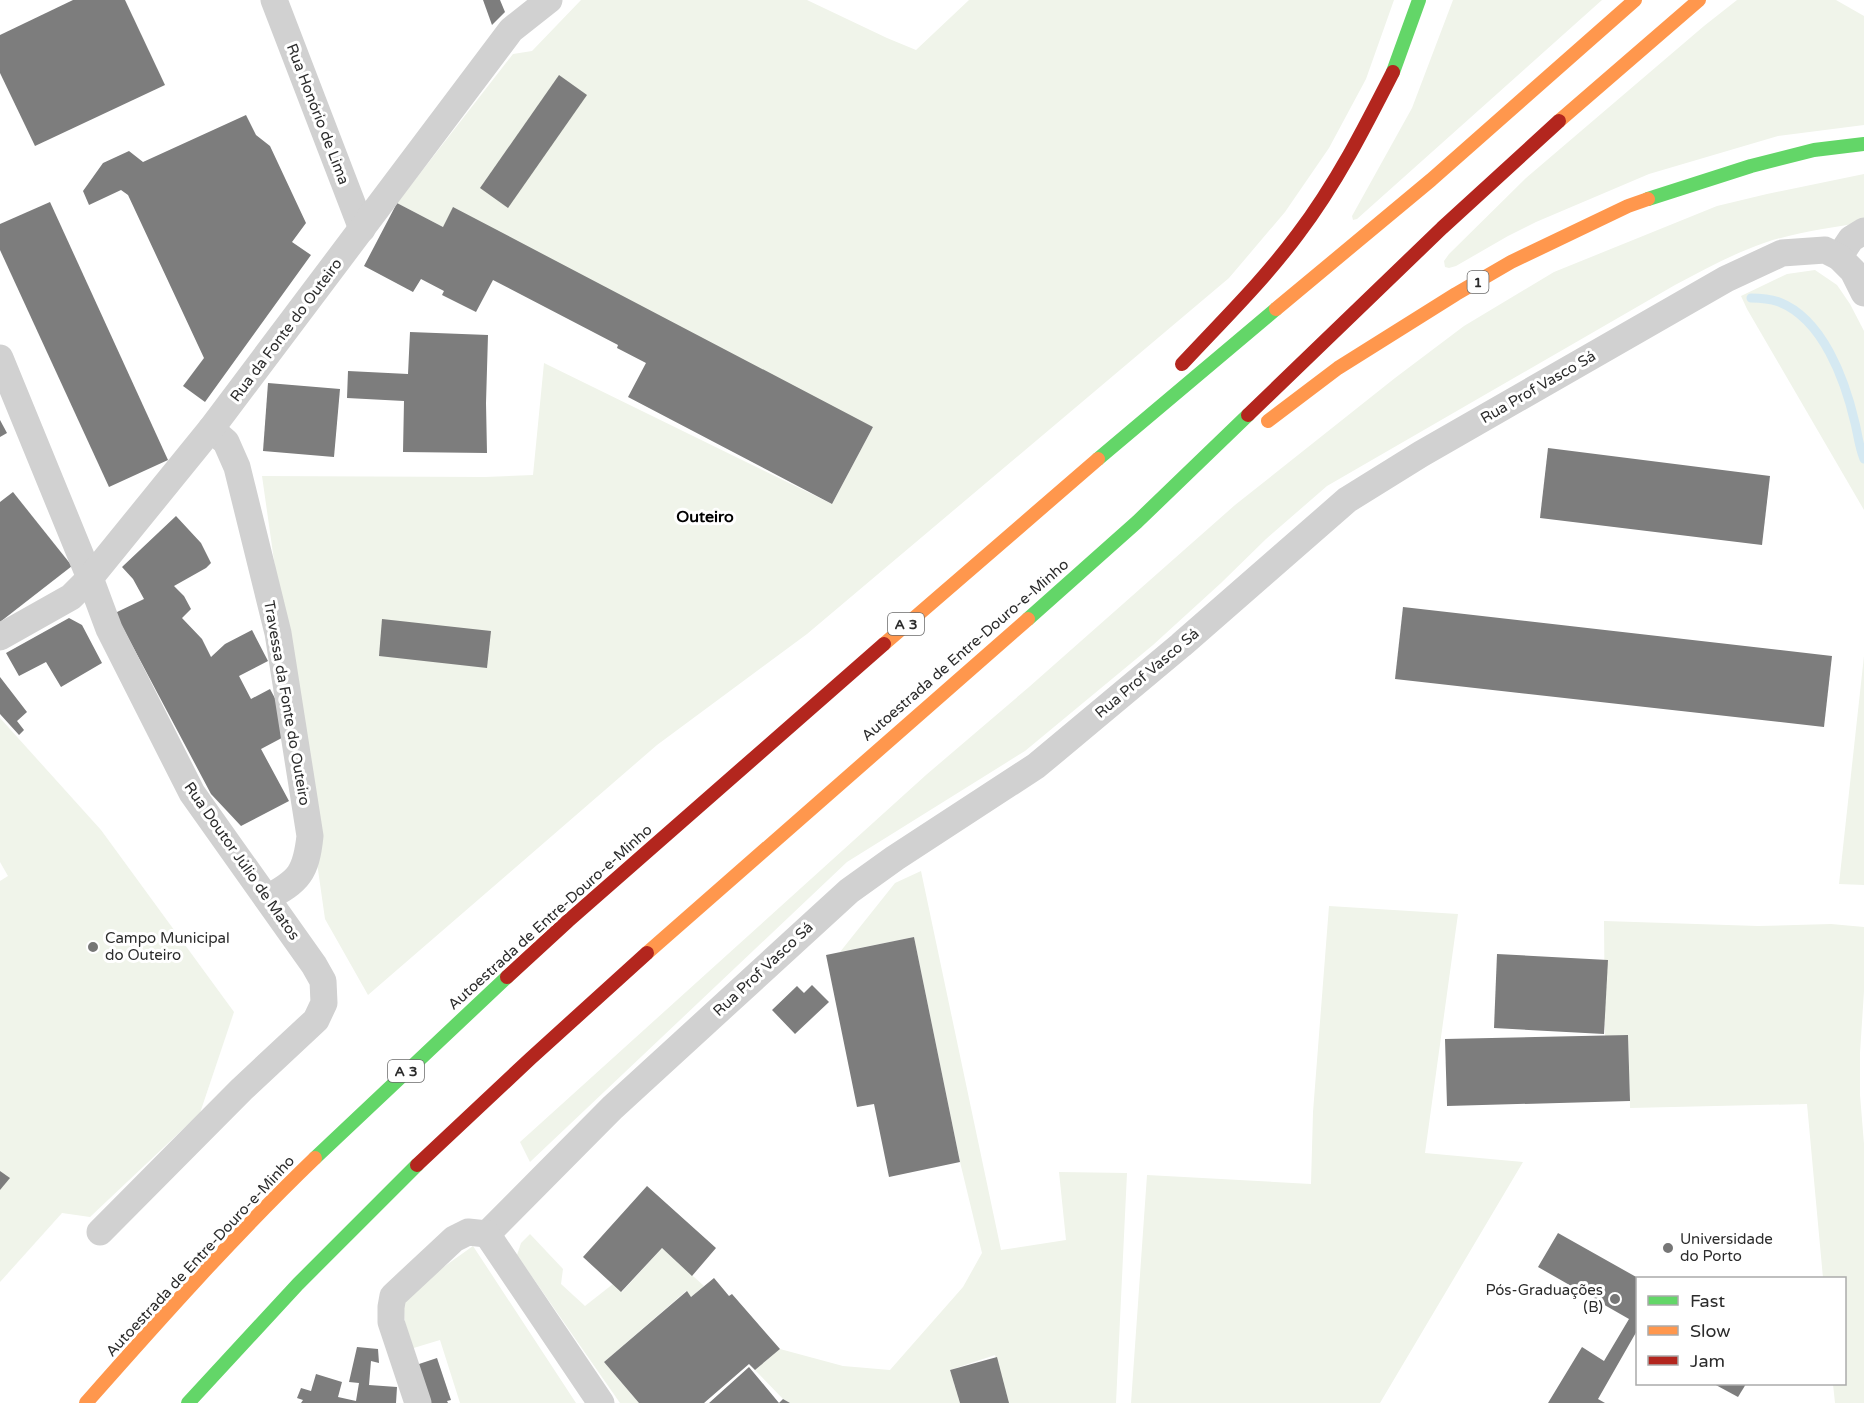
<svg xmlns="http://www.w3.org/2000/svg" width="1864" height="1403" viewBox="0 0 1864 1403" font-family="'Varela Round',sans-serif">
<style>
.green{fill:#f0f4ea}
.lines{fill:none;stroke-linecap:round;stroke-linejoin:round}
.stream{stroke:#d5e9f2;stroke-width:9}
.building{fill:#7d7d7d}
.street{stroke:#d1d1d1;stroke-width:27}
.fast{stroke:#63d668;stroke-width:14}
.slow{stroke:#ff974d;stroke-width:14}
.jam{stroke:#b3261e;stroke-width:14}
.poi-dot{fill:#767676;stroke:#fff;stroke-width:2}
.labels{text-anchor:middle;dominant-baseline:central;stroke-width:6;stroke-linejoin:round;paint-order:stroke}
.shield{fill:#fff;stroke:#6b6b6b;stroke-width:1.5}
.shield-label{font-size:14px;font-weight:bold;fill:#2c2c2c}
.street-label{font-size:15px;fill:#2c2c2c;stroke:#fff}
.poi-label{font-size:15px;fill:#2c2c2c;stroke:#fff;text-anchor:start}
.neighbourhood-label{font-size:16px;font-weight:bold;fill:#000;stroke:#fff}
</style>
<rect width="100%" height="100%" fill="#fff"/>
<g class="green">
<path d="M581,0h226l80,38 29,12 53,-50h425l-28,79 -37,69 -44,64 -56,66 -422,356 -150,111 -289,250 -43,-76 -63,-443 223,1 48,-2 11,-112 288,141 41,-77 -430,-200 -46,-24 116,-149 19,-3z"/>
<path d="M1453,0h149l-245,219 -4,1 -1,-4 60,-108z"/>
<path d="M1737,0h99l28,16v109l-86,11 -129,38 -113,48 -28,14 -52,30 -7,2 -4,-1 -1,-6 5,-7 77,-76 178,-152z"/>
<path d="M1864,174v48c-33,6 -68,10 -100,21 -32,11 -60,27 -89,42l-348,201 -61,53 -45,44 -68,62 -128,106 -178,111 -317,300 -10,-20 406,-367 103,-88 206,-182 160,-127 69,-52 90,-54 163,-66 50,-12z"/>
<path d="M1815,270l22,15 13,19 14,27v179l-117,-201 -6,-13 46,-22z"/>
<path d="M1864,656v229l-25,-1z"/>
<path d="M0,718l101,112 133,182 -34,101 -110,104 -28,-4 -62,69v-401l8,-5 -8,-14z"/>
<path d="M921,871l80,379 65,-10 -7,-68 68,1 -11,230h-108l-13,-48 -45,15 10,33h-170l-7,-4 -28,-29 25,-21 63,17 47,4 73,-83 19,-34 -22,-91 -46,-225 -74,15 55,-69z"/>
<path d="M1329,906l129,8 -33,239 98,9 -143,241h-249l16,-228 164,9 2,-72z"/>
<path d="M1604,921l154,5 73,-2 33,3v64l-4,62v42l4,49v259h-29l-2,-19h11v-106h-21l-16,-174 -177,4 -2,-73 -23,1z"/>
<path d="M530,1234l33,35 -2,15 24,22 28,-22 9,8 40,-44 42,38 -13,11 -5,-6 -82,71 35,41h-19l-103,-148 4,-12z"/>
<path d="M473,1246l103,157h-116l-20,-63 -33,10 -4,-54z"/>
</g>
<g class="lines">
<path class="stream" d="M1751,298c10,0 19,1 28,4 44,17 66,78 76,121 3,12 4,24 9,36"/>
</g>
<g class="building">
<path d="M73,0h52l40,85 -130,61 -35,-73v-38z"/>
<path d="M483,0h17l5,12 -13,13z"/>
<path d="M559,75l28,20 -79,113 -28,-20z"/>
<path d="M246,115l10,20 14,11 36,77 -14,19 19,13 -106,147 -22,-16 21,-28 -76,-163 -7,-5 -32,15 -6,-14 20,-28 26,-12 14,11z"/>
<path d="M50,202l118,258 -59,27 -109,-237v-26z"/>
<path d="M397,203l46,24 10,-20 420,220 -41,77 -204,-107 18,-34 -29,-15 1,-3 -125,-65 -17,32 -34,-17 2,-4 -23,-12 -8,13 -49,-26z"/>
<path d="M410,332l78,3 -2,68 1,50 -84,-1 1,-51 -57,-3 1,-27 60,3z"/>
<path d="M268,383l72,6 -6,68 -71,-6z"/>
<path d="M0,420l7,13 -7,4z"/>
<path d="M1548,448l222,28 -8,69 -222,-27z"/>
<path d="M13,492l59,74 -72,56v-120z"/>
<path d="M176,516l25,27 10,20 -5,5 -32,18 10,10 7,13 -9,9 20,21 9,18 14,-13 27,-14 16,31 -29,15 12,23 19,-10 23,43 -32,17 28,52 -48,25 -30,-32 -96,-181 29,-14 -11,-20 -11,-12z"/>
<path d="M1403,607l429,49 -8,71 -429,-48z"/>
<path d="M69,618l13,7 20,38 -41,24 -15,-25 -27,14 -13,-23z"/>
<path d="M382,619l109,12 -4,37 -108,-12z"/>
<path d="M0,677l27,35 -10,9 7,9 -5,5 -19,-21z"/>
<path d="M914,937l46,225 -71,15 -15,-73 -17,3 -31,-152z"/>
<path d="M1497,954l111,6 -4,74 -110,-6z"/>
<path d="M812,985l17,17 -34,32 -23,-24 25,-24 7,7z"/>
<path d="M1628,1035l2,66 -183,5 -2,-67z"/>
<path d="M0,1171l10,7 -10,12z"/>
<path d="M647,1186l69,62 -24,28 -30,-28 -41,44 -38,-35z"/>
<path d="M1558,1233l80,45v51l-40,70 7,4h-57l34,-56 22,14 25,-42 -91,-52z"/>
<path d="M714,1278l15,18 3,-2 48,55 -25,21 -6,-6 -45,39h-65l-35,-41 83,-71 4,6z"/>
<path d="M357,1347l21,2 1,14 -8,-2 -2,24 28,2 -1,16h-95l2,-3 -6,-2 4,-10 10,3 5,-17 26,8 -4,15 18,4 3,-18 -10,-1z"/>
<path d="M997,1357l12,46h-49l-10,-33z"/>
<path d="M437,1358l14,42 -4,1 1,2h-23l-12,-37z"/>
<path d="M749,1367l30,36 4,-4 7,4h-81z"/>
<path d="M1714,1384h32l-8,13z"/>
</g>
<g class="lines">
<g class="street">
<path d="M274,0l88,229"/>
<path d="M1839,257l12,-18 13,-8"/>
<path d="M0,358l90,220 19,51 83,164 122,172 9,16 1,22 -8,17 -74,69 -142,143"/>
<path d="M211,429l15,13 11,25 41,166 32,203c-4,37 -11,45 -43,62"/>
<path d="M0,637l71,-40 19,-19 121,-149 300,-399 38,-30"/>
<path d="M487,1234l125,-126 237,-217 46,-33 141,-92 145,-121 166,-145 74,-46 305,-175 56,-26 43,-3 14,7 14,14 11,22"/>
<path d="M487,1234l114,169"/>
<path d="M418,1403l-27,-81v-15l2,-11 61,-57 14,-7 19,2"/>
</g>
<g class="fast">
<path d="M1393,72l26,-72"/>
<path d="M1648,199l103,-33 63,-16 50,-6"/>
<path d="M1098,459l178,-150"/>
<path d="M1028,619l109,-97 111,-107"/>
<path d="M315,1158l192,-181"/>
<path d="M188,1403l110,-119 119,-119"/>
</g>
<g class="slow">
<path d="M1559,121l140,-121"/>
<path d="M1276,309l155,-129 204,-180"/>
<path d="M1268,421l70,-53 118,-74 55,-32 117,-56 20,-7"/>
<path d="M884,644l214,-185"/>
<path d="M647,953l381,-334"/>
<path d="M86,1403c74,-84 149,-168 229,-245"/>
</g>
<g class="jam">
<path d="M1182,364c39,-42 82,-84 116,-130 38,-50 67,-107 95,-162"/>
<path d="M1248,415l194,-187 117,-107"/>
<path d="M507,977l61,-56 316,-277"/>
<path d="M417,1165l113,-106 117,-106"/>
</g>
</g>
<g class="poi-dot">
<circle cx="93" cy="947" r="6"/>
<circle cx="1668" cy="1248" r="6"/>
<circle cx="1615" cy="1299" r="6"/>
</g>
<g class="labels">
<g class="shield">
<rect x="1467.5" y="271" width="21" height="22" rx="4.5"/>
<rect x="888" y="613" width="36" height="22" rx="4.5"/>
<rect x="388" y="1060" width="36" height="22" rx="4.5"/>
</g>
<g class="shield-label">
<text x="1478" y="282">1</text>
<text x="906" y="624">A 3</text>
<text x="406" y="1071">A 3</text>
</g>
<g class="street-label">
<text transform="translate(318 114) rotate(69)">Rua Honório de Lima</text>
<text transform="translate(286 330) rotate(-53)">Rua da Fonte do Outeiro</text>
<text transform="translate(1538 387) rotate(-30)">Rua Prof Vasco Sá</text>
<text transform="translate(965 650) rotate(-41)">Autoestrada de Entre-Douro-e-Minho</text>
<text transform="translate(1147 673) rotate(-40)">Rua Prof Vasco Sá</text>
<text transform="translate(287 703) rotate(80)">Travessa da Fonte do Outeiro</text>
<text transform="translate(242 861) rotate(55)">Rua Doutor Júlio de Matos</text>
<text transform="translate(550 917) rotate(-42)">Autoestrada de Entre-Douro-e-Minho</text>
<text transform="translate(763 969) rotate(-43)">Rua Prof Vasco Sá</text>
<text transform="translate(200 1256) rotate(-47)">Autoestrada de Entre-Douro-e-Minho</text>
</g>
<g class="poi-label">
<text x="105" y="938">Campo Municipal<tspan x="105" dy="17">do Outeiro</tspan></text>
<text x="1680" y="1239">Universidade<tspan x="1680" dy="17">do Porto</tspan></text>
<text x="1603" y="1290" text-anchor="end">Pós-Graduações<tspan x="1603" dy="17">(B)</tspan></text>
</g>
<g class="neighbourhood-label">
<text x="705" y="517">Outeiro</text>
</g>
</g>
<rect x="1636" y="1277" width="210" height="108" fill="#ffffff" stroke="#ababab" stroke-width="1.5"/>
<rect x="1648" y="1296" width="30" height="9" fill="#63d668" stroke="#ababab" stroke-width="1.5"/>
<text x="1690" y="1307" font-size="18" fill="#2c2c2c">Fast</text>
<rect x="1648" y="1326" width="30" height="9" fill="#ff974d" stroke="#ababab" stroke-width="1.5"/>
<text x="1690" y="1337" font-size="18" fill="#2c2c2c">Slow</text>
<rect x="1648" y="1356" width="30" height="9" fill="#b3261e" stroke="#ababab" stroke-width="1.5"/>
<text x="1690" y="1367" font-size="18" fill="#2c2c2c">Jam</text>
</svg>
